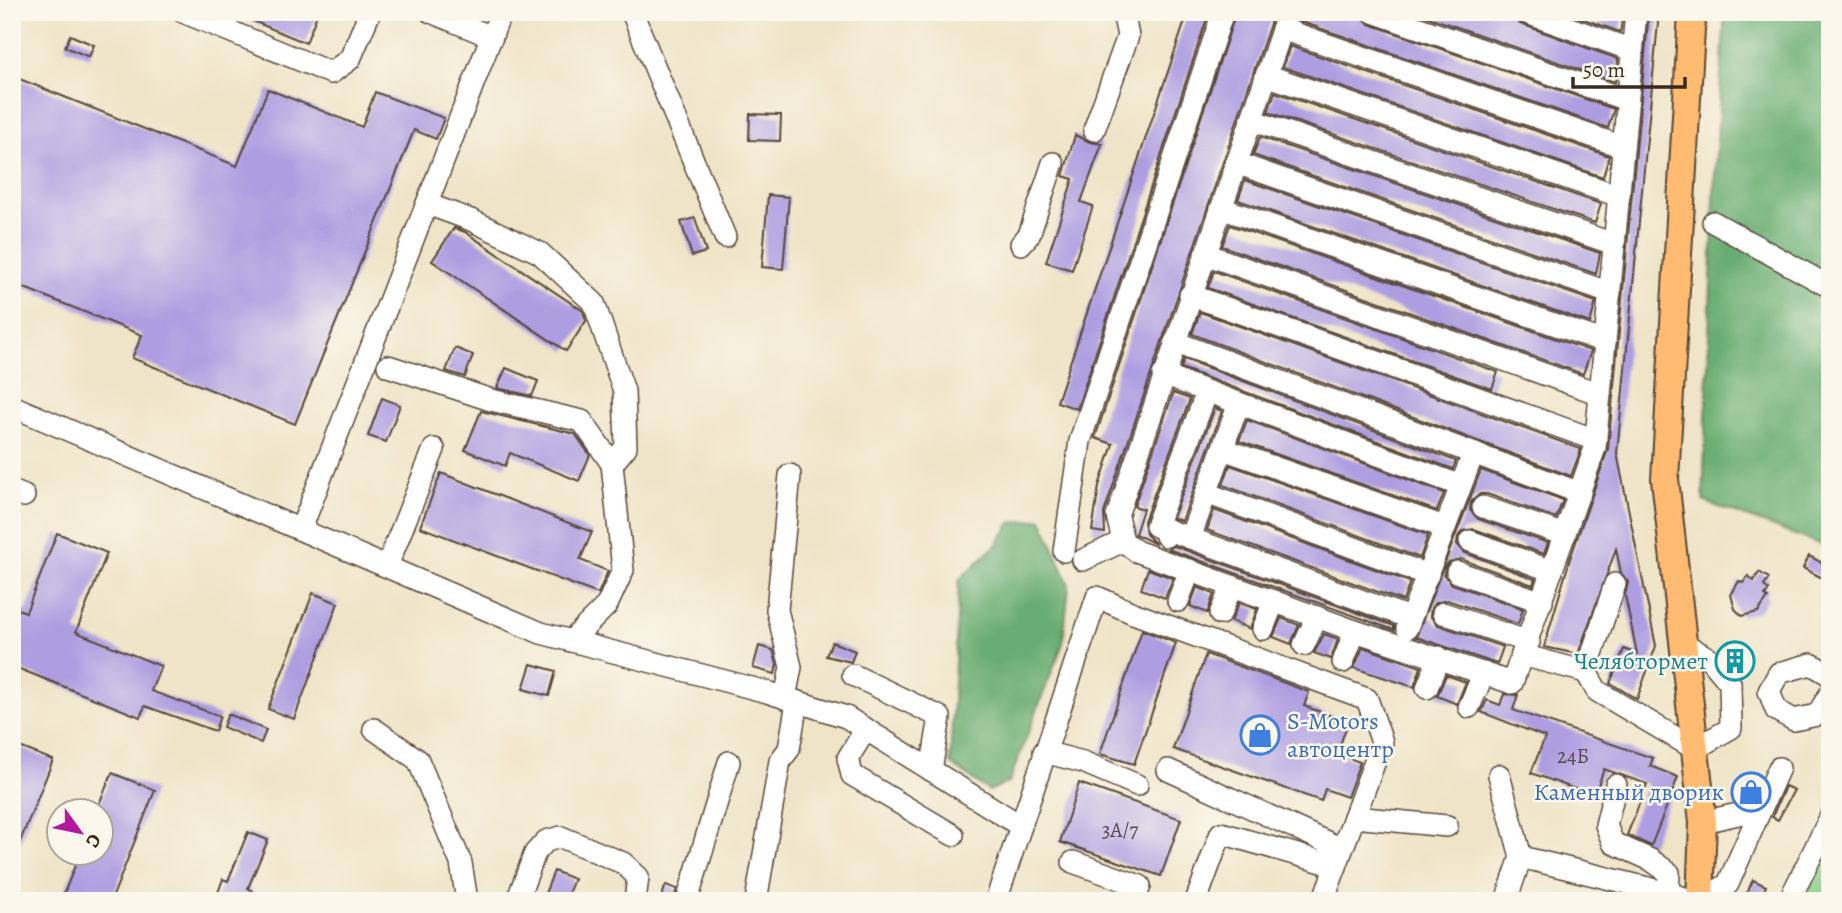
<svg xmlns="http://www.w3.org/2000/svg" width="1842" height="913" viewBox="0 0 1842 913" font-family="Alegreya,serif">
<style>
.green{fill:#83c984;stroke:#5f7a51;stroke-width:2}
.forest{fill:#6aad72;stroke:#526c48;stroke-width:2}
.building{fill:#ae9ee1}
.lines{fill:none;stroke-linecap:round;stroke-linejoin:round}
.minor-casing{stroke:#564637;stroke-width:24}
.major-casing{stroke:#564637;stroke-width:30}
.minor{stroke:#fff;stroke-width:21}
.major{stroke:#ffbb71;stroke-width:26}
.labels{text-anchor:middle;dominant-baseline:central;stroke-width:5;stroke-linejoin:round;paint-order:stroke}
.number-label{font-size:21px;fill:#58474f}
.culture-label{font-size:24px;fill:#0d838f;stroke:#fbf7ec;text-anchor:end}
.shop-label{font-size:24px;fill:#366cbe;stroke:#fbf7ec;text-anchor:start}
</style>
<rect width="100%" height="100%" fill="#fbf7ec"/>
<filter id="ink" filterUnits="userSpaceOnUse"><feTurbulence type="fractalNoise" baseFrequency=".0143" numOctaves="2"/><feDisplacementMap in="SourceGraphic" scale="14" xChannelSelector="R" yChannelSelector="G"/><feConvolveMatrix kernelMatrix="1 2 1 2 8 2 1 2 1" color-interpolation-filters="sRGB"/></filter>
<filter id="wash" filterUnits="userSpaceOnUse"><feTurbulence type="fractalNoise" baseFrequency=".00686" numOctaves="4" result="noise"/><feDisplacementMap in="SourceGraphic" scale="28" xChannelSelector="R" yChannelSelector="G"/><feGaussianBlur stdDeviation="1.57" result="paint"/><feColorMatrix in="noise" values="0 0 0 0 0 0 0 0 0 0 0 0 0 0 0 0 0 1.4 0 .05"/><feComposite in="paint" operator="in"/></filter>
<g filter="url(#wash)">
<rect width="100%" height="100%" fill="#efe4c7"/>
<path class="green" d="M1830,844v57h-29z"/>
<g class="forest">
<path d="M1725,12h105v536l-127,-47 12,-330z"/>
<path d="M1042,519l27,66 -6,58 -54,139 -20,9 -39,-28 9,-183 38,-36 14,-21z"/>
</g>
<g id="blocks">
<g class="building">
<path d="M231,12h87l-12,31z"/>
<path d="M1188,12h21l-132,397 -20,-7z"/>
<path d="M1236,12h38l-162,477 -8,24 1,20 -13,-2 7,-45 14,-42 -18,-6z"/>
<path d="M1301,12h59l9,12 245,85 -6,19 -309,-107z"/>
<path d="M1414,12h97l9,12 98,35 -1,16 -2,7z"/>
<path d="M1564,12h59l-2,16 -1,4z"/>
<path d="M1649,12h10l-42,441 39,193 -19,53 -27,-16 14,-34 13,5 -12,-59 3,-13 -7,-9 -5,-24 -38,105 -34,-7 26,-88 38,-110z"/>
<path d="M70,35l24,10 -5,12 -24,-10z"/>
<path d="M1290,46l319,110 -6,21 -320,-110z"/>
<path d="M12,76l225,90 31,-77 94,38 13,-35 69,26 -8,21 -22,-9 -119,294 -163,-66 10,-23 -130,-52z"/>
<path d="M1275,92l326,112 -6,19 -327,-111z"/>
<path d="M750,114l31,1 -1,26 -31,-1z"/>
<path d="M1075,135l15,7 12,2 -21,58 12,4 -21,64 -26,-8 27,-83 -10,-3z"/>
<path d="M1260,137l340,116 -4,21 -343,-119z"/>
<path d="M1245,180l351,122 -6,21 -352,-123z"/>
<path d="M768,195l21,2 -6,72 -21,-2z"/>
<path d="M695,218l11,34 -14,4 -11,-34z"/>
<path d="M1230,225l361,126 -8,23 -361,-128z"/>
<path d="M454,228l11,4 118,79 3,10 -20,30 -134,-90z"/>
<path d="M1214,271l284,101 -6,17 -284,-101z"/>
<path d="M1200,312l381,137 -10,27 -379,-142z"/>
<path d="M455,348l18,7 -8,22 -19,-6z"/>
<path d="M1184,359l272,102 -3,8 -272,-101z"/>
<path d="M506,368l32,13 -6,15 -35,-8z"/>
<path d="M1173,393l17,6 -46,122 2,13 10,10 -21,-10 8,-25 -9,-3z"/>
<path d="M382,398l18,7 -14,37 -18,-6z"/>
<path d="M1215,408l7,3 -40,110 -9,-3z"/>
<path d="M481,411l94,23 15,21 -11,26 -69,-28 -5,13 -40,-16z"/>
<path d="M1247,420l197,73 -7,18 -198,-70z"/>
<path d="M1230,465l198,70 -8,23 -197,-73z"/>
<path d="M1481,470l82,30 -7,18 -69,-24h-7l-9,8 -1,8 8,9 70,24 -4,11 -70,-25 -12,2 -4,6 -1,7 8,9 70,26 -2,6 -72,-26 -12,3 -4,5 -1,8 8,9 71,25 -5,15 -71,-24 -12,3 -4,5 -1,8 8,9 65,22 -6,17 -81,-27z"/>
<path d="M441,473l151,59 -12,28 28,11 -10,23 -178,-67z"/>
<path d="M1214,510l196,72 -7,19 -196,-71z"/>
<path d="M57,533l50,20 -31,79 85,34 -10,25 69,25 -5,15 -70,-25 -5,11 -128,-51v-59l14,5z"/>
<path d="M1174,546l220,80v4l-226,-81z"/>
<path d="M1809,556l21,11v15l-27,-14z"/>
<path d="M1148,569l25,9 -8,20 -24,-9z"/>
<path d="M1759,572l10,6 -5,8 5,4 -4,6 3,2 -10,14 -16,4 -7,-7 -4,-14 8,-14 4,2 5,-7 6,5z"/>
<path d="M1197,587l17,7 -7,19 -17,-7z"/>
<path d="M313,593l25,10 -44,116 -26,-10z"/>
<path d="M1239,603l18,6 -7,20 -19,-8z"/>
<path d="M1281,618l18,7 -8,19 -18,-7z"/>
<path d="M1142,630l34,13 -42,121 -34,-10z"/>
<path d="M1324,634l14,5 -7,20 -17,-6z"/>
<path d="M832,642l23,9 -4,11 -25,-6z"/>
<path d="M759,646l14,4 4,15 -2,9 -22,-6z"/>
<path d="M1363,647l58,20 -7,20 -60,-19z"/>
<path d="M1206,654l103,38 -5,14 44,16 -11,32 23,8 -13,35 -22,-8 -4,12 -148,-52z"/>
<path d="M531,664l25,7 -7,25 -26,-7z"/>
<path d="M1446,675l20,7 -9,22 -20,-8z"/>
<path d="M1504,694l14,1 -5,15 140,48 -3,8 28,11 -27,69 -24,-11 20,-51 -43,-15 -10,27 -63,-23 14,-36 -64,-25 6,-12 13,5z"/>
<path d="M228,714l38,16 -5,13 -38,-16z"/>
<path d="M12,744l41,16 -40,99h-1z"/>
<path d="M112,773l43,17 -44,111h-50l19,-48h22v-42h-6z"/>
<path d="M1079,783l102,36 -20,57 -101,-34z"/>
<path d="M1785,786l9,4 -16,30 -6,-3z"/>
<path d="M248,832l20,8 -20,48 5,3 -3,10h-35l8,-22 5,2z"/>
<path d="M554,871l20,8 -9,22h-23z"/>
<path d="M1753,880l13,6 -7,15h-16z"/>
<path d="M666,885l11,4 -4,12h-13z"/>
</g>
</g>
</g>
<g filter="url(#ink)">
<use href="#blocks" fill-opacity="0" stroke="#564637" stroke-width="2"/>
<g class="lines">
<g class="minor-casing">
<g id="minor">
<path d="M183,12l148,61 19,-14 20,-47"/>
<path d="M431,12l61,25"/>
<path d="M632,12l93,225"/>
<path d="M1288,12l-171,504 6,25 13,10 219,80 157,52 83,-235 41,-436"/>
<path d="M1373,12l254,88"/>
<path d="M1524,12l108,38"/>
<path d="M1282,29l341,118"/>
<path d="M1266,75l353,121"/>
<path d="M1251,120l363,124"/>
<path d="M1094,130l34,-94 -5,-24"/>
<path d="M1236,163l374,130"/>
<path d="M427,204l44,16 69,33 54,50 30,88 2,56 -14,17"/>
<path d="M1221,208l384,134"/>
<path d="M1713,222l117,65"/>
<path d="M1021,244l8,-9 24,-72"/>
<path d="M1205,254l395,140"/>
<path d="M1190,295l406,145"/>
<path d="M1175,342l405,151"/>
<path d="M388,366l103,34 91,21 30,43 11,106 -16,35 -36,36"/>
<path d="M1163,375l296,110"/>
<path d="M12,406l529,227 226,59 79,25 175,109"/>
<path d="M1223,449l221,78"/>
<path d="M12,491l12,5"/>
<path d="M1206,493l222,82"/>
<path d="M1483,507l82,28"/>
<path d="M301,529l200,-517"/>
<path d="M1168,530l242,88"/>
<path d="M1166,536l2,-6 -12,-4 51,-134"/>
<path d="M1190,538l49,-135"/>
<path d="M1470,541l82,30"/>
<path d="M1064,551l16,-110 143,-429"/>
<path d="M1083,560l40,-19"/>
<path d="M387,566l47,-117"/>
<path d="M1457,572l85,30"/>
<path d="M1178,601l12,-31"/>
<path d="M1443,613l86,29"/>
<path d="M1220,614l12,-28"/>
<path d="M1407,628l66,-174"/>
<path d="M1263,629l11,-28"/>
<path d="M1304,645l13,-28"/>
<path d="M1522,655l64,17 29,-88"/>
<path d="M1343,662l12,-31"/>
<path d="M1586,672l11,19 98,58 36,-21 -1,-45 -20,-24 -27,-16"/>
<path d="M853,675l87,42 -9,53"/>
<path d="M1830,675l-19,-11 -32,9 -10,18 7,19 18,10 23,-5 13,-21"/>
<path d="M1427,688l12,-31"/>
<path d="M785,698l6,-31 -14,-57 13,-135"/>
<path d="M1469,707l15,-34"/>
<path d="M374,729l44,31 43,103 6,38"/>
<path d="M866,729l-18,29 4,17 101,60"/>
<path d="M1044,752l39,10 54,23"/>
<path d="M1168,770l174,79"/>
<path d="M1499,775l22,82 -15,44"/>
<path d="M1616,785l-10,40 7,18 38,17 18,13 -1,20 27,8"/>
<path d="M1354,817l93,9"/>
<path d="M1703,822l57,-13"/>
<path d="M1521,857l147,36 -2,8"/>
<path d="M1073,862l67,24 -7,15"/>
<path d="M517,901l18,-48 11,-12 15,-4 62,26 15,14 -3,24"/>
<path d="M687,901l42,-139"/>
<path d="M756,901l24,-140 9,-12 8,-47"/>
<path d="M996,901l101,-304 36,16 234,86 15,43 -59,159"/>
<path d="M1196,901l25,-68 115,33"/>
<path d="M1701,901l27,-17 51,-116"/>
<path d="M1789,901l41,-83"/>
</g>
</g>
<g class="major-casing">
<path id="major" d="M1692,12l-27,467 38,343 -3,79"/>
</g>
<use href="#minor" class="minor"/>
<use href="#major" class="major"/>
</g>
</g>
<defs>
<g id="building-ring" transform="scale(2.0125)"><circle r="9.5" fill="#fbf7ec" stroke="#0f9aa8" stroke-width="1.5"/><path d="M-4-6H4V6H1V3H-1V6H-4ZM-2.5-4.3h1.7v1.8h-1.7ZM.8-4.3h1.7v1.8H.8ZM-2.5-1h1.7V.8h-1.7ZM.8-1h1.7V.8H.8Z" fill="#0f9aa8"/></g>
<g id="shop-ring" transform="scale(2.0125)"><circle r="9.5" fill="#fbf7ec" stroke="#3f7fe0" stroke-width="1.5"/><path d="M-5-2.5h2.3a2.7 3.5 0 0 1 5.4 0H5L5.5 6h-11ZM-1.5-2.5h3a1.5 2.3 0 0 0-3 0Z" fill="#3f7fe0"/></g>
</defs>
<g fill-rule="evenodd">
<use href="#building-ring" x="1735" y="661"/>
<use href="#shop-ring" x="1260" y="735"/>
<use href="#shop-ring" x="1751" y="792"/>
</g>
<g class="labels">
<g class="number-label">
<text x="1573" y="756">24Б</text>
<text x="1120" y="830">3А/7</text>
</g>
<g class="culture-label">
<text x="1708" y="661">Челябтормет</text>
</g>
<g class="shop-label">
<text x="1287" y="721">S-Motors<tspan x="1287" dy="28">автоцентр</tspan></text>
<text x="1724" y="792" text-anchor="end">Каменный дворик</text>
</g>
</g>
<rect width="1842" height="913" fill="none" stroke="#fbf7ec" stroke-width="42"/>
<g transform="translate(80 832) rotate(123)"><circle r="33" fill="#fbf7ec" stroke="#aea59a" stroke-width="2"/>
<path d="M0-5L12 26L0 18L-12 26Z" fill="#b5179e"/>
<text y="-10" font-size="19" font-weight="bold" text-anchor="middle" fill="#3b2a1e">С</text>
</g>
<path d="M1573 77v10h112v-10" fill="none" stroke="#3b2a1e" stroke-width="3.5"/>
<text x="1583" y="77" font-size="21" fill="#3b2a1e" stroke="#fbf7ec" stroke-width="5" paint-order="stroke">50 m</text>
</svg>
